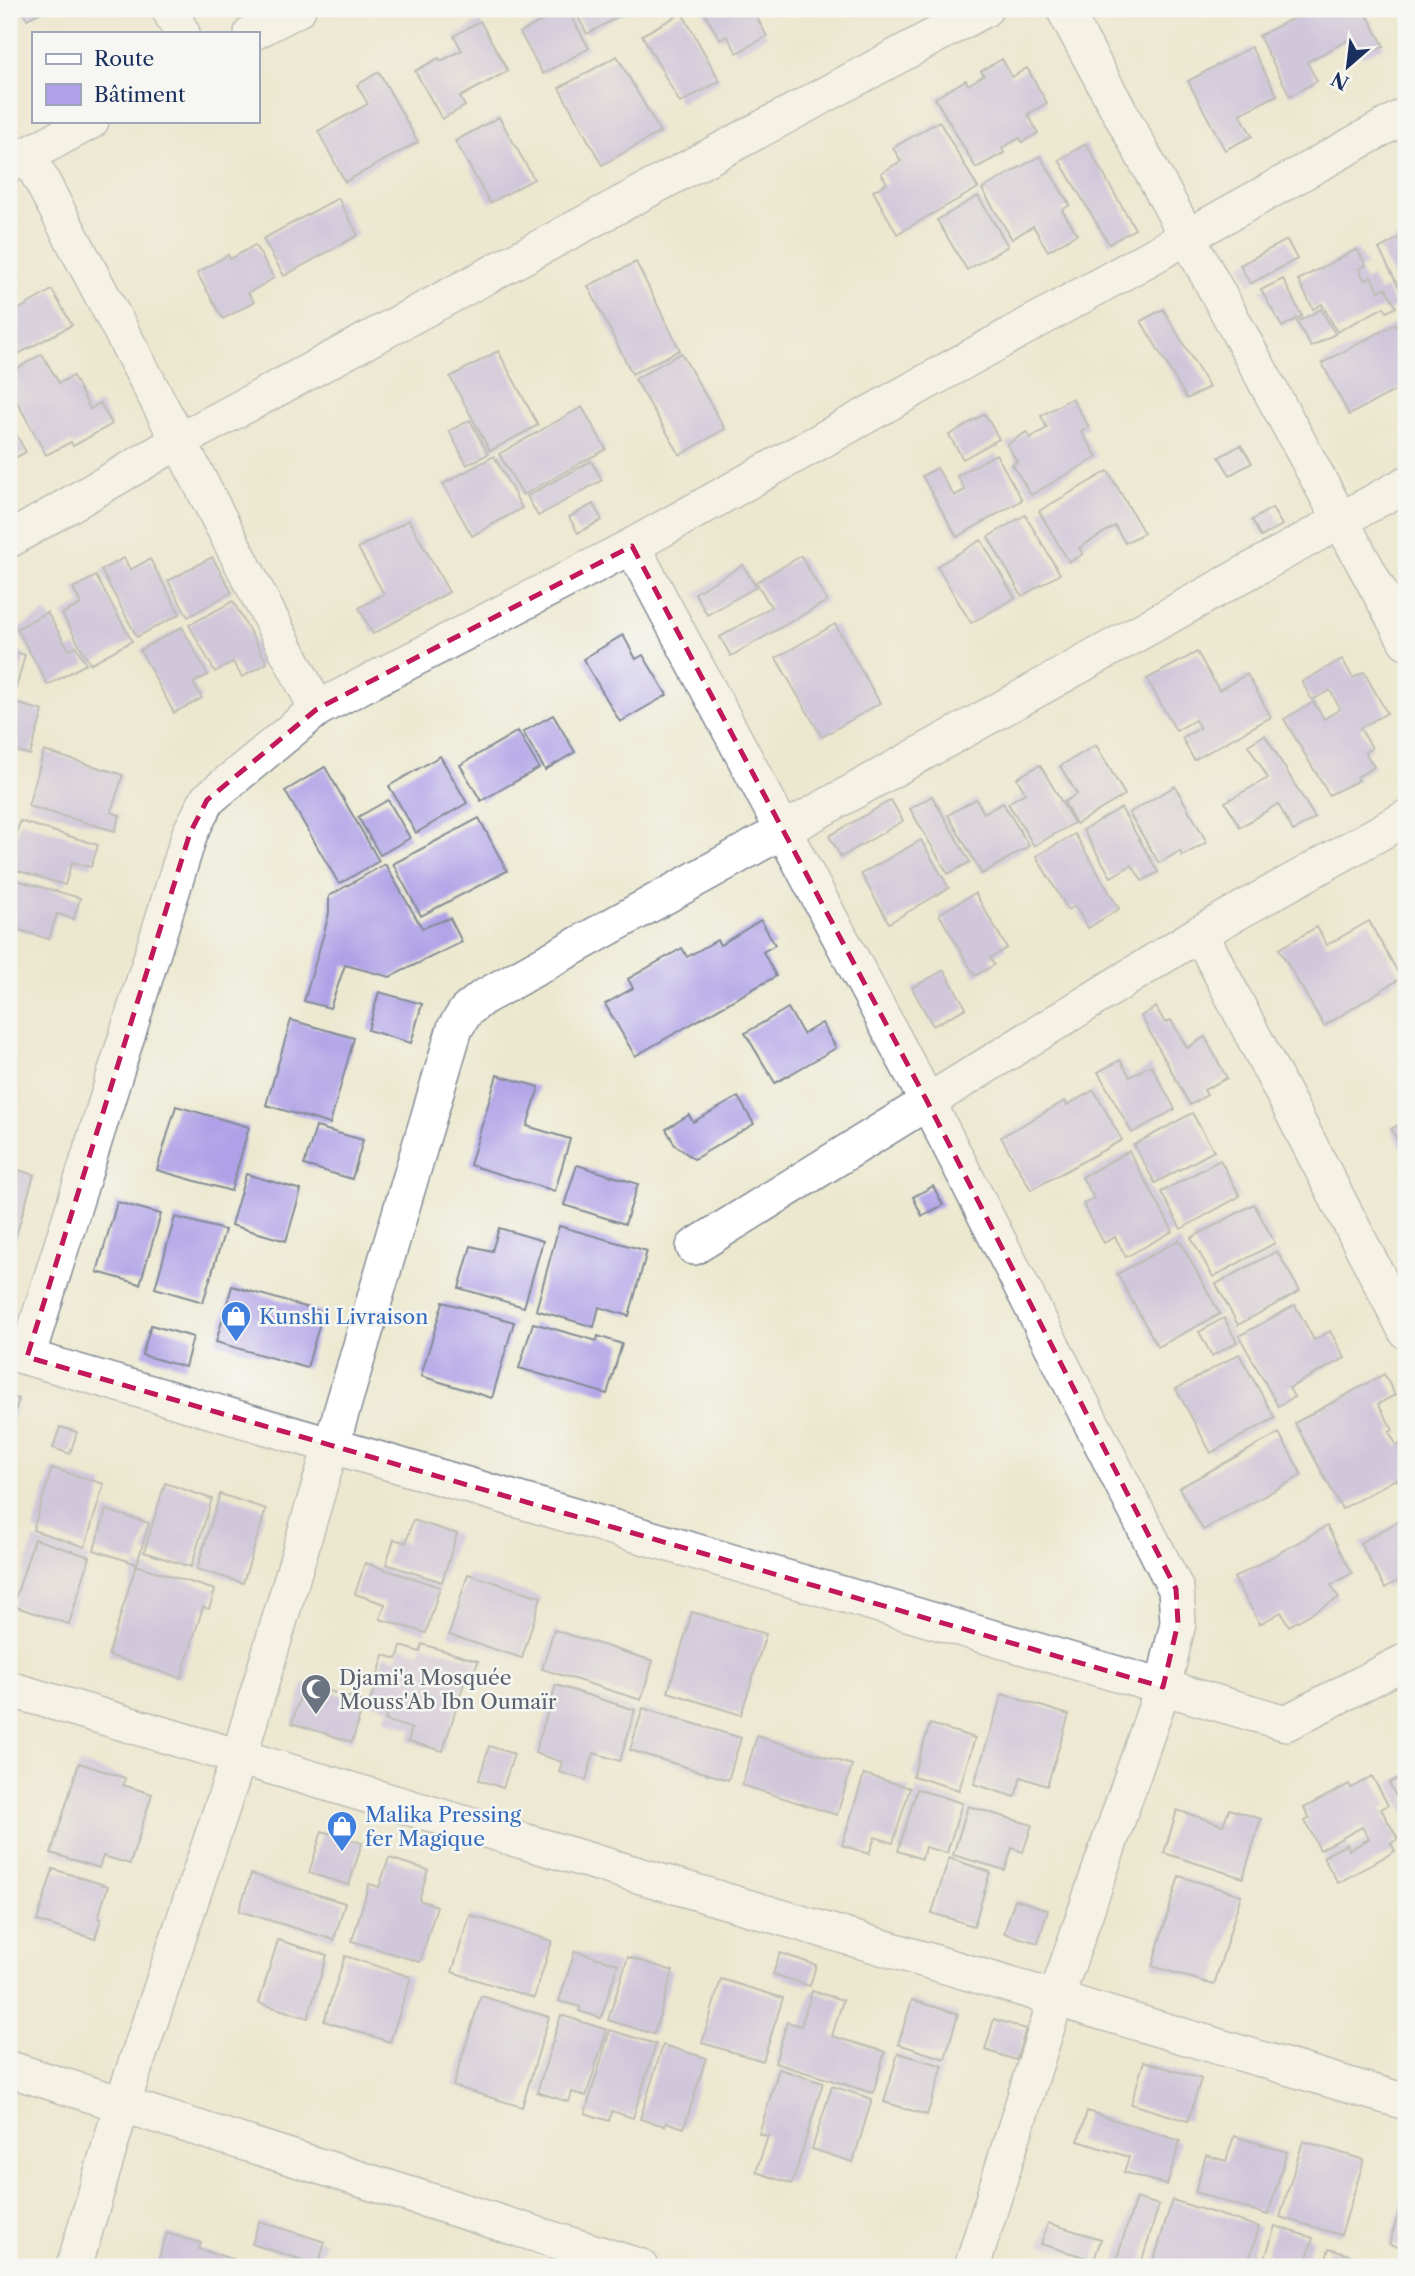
<svg xmlns="http://www.w3.org/2000/svg" width="1415" height="2276" viewBox="0 0 1415 2276" font-family="'Libre Caslon Text',serif">
<style>
.building{fill:#afa0e7}
.lines{fill:none;stroke-linecap:round;stroke-linejoin:round}
.minor-casing{stroke:#848c96;stroke-width:38}
.minor{stroke:#fff;stroke-width:35}
.marked{fill:none;stroke:#c2185b;stroke-width:5;stroke-dasharray:14 9;stroke-linejoin:round}
.labels{text-anchor:middle;dominant-baseline:central;stroke-width:5;stroke-linejoin:round;paint-order:stroke}
.shop-label{font-size:21px;fill:#366cbe;stroke:#f6f6f2;text-anchor:start}
.worship-label{font-size:21px;fill:#5b616d;stroke:#f6f6f2;text-anchor:start}
</style>
<rect width="100%" height="100%" fill="#f6f6f2"/>
<filter id="ink" filterUnits="userSpaceOnUse"><feTurbulence type="fractalNoise" baseFrequency=".0143" numOctaves="2"/><feDisplacementMap in="SourceGraphic" scale="14" xChannelSelector="R" yChannelSelector="G"/><feConvolveMatrix kernelMatrix="1 2 1 2 8 2 1 2 1" color-interpolation-filters="sRGB"/></filter>
<filter id="wash" filterUnits="userSpaceOnUse"><feTurbulence type="fractalNoise" baseFrequency=".00686" numOctaves="4" result="noise"/><feDisplacementMap in="SourceGraphic" scale="28" xChannelSelector="R" yChannelSelector="G"/><feGaussianBlur stdDeviation="1.57" result="paint"/><feColorMatrix in="noise" values="0 0 0 0 0 0 0 0 0 0 0 0 0 0 0 0 0 1.4 0 .05"/><feComposite in="paint" operator="in"/></filter>
<g filter="url(#wash)">
<rect width="100%" height="100%" fill="#ece8cf"/>
<g id="blocks">
<g class="building">
<path d="M21,9h26l-20,10z"/>
<path d="M563,9h4l22,39 -46,26 -23,-41z"/>
<path d="M574,9h58l-45,25z"/>
<path d="M702,9h50l15,27 -30,17 -10,-17 -7,4z"/>
<path d="M1311,9h53l20,37 -22,11 -10,-19 -45,24 10,19 -27,15 -31,-60z"/>
<path d="M682,13l38,68 -40,22 -38,-68z"/>
<path d="M480,21l28,50 -48,26 5,9 -23,13 -27,-48 24,-13 2,3 21,-11 -8,-14z"/>
<path d="M1251,47l26,48 -37,19 12,22 -27,14 -37,-69z"/>
<path d="M617,56l43,76 -58,33 -43,-77z"/>
<path d="M1002,59l10,18 15,-9 20,35 -19,11 10,19 -16,9 -2,-4 -18,10 2,5 -28,15 -41,-70 31,-18 2,5 16,-10 -3,-4z"/>
<path d="M379,72l39,70 -73,40 -27,-51 50,-27 -11,-19z"/>
<path d="M499,117l35,62 -44,24 -35,-62z"/>
<path d="M939,121l39,67 -81,46 -24,-43 14,-8 -6,-10 20,-12 -8,-13z"/>
<path d="M1086,144l49,85 -26,15 -50,-84z"/>
<path d="M1040,156l30,49 -8,5 15,24 -29,17 -15,-25 -21,13 -30,-50z"/>
<path d="M978,196l30,50 -41,24 -30,-50z"/>
<path d="M338,198l20,37 -74,41 -21,-37z"/>
<path d="M1406,234v59l-3,2 -24,-46z"/>
<path d="M1287,240l10,19 -47,25 -10,-19z"/>
<path d="M255,245l19,33 -26,15 6,9 -31,17 -26,-46 31,-18 2,4z"/>
<path d="M1357,249l9,16 -7,4 6,12 6,-4 8,14 7,-3 10,19 -9,5 -3,-5 -47,25 -15,-28 -9,5 -15,-29z"/>
<path d="M636,262l44,88 -48,24 -44,-88z"/>
<path d="M1283,279l19,37 -20,11 -21,-37z"/>
<path d="M52,290l20,35 -63,34v-57l5,10z"/>
<path d="M1163,309l46,78 -22,12 -46,-78z"/>
<path d="M1321,309l14,25 -24,13 -14,-25z"/>
<path d="M1395,324l11,20v6l-2,2 2,5v28l-57,30 -27,-52z"/>
<path d="M498,351l40,74 -48,26 -40,-74z"/>
<path d="M681,353l44,76 -45,26 -45,-76z"/>
<path d="M42,354l17,29 14,-7 17,33 10,-6 12,21 -39,22 -2,-4 -25,13 -37,-68v-14z"/>
<path d="M1072,398l17,29 -8,4 16,26 -66,38 -19,-31 5,-2 -10,-18 20,-12 3,6 17,-10 -6,-12z"/>
<path d="M582,407l24,42 -83,46 -24,-41z"/>
<path d="M985,414l14,25 -36,20 -14,-24z"/>
<path d="M470,420l18,34 -21,11 -18,-34z"/>
<path d="M9,422l17,30 -17,9z"/>
<path d="M1241,445l11,18 -22,12 -11,-18z"/>
<path d="M996,454l26,46 -65,37 -35,-61 15,-8 17,28 11,-6 -8,-14z"/>
<path d="M494,456l28,52 -50,28 -29,-52z"/>
<path d="M591,461l11,19 -64,36 -11,-20z"/>
<path d="M1108,471l36,62 -19,10 -10,-17 -36,22 4,6 -14,8 -30,-51z"/>
<path d="M593,504l9,16 -24,13 -9,-16z"/>
<path d="M1272,508l10,17 -21,12 -9,-17z"/>
<path d="M1025,515l35,59 -38,22 -34,-59z"/>
<path d="M409,520l40,72 -76,42 -14,-26 25,-14 -26,-46z"/>
<path d="M981,540l34,58 -44,25 -34,-57z"/>
<path d="M801,556l26,45 -96,55 -11,-19 51,-30 -15,-25z"/>
<path d="M212,557l20,35 -44,25 -20,-36z"/>
<path d="M124,558l6,12 20,-11 30,55 -43,23 -36,-67z"/>
<path d="M743,565l13,22 -49,28 -12,-22z"/>
<path d="M96,576l36,65 -42,23 -28,-50 19,-10 -8,-16z"/>
<path d="M233,601l34,62 -25,14 -9,-15 -18,10 -26,-47z"/>
<path d="M47,612l22,38 7,-4 10,18 -38,21 -31,-56z"/>
<path d="M835,624l45,79 -58,34 -46,-79z"/>
<path d="M182,627l26,48 -15,8 9,15 -28,15 -34,-63z"/>
<path d="M623,635l13,24 7,-4 24,40 -47,27 -37,-63z"/>
<path d="M9,650l16,5 -10,37 -6,-2z"/>
<path d="M1197,652l22,38 28,-16 24,43 -77,43 -12,-22 18,-10 -5,-8 -19,11 -29,-52z"/>
<path d="M1342,659l11,19 11,-6 23,41 -27,15 12,20 -7,4 9,15 -17,10 2,3 -30,15 -45,-76 30,-17 10,17 16,-10 -10,-19 -18,10 -10,-18z"/>
<path d="M9,701l34,10 -13,44 -21,-6z"/>
<path d="M553,715l22,37 -30,18 -22,-38z"/>
<path d="M518,731l21,37 -58,33 -21,-36z"/>
<path d="M1265,735l50,83 -22,13 -15,-27 -38,23 -15,-25 43,-24 -20,-33z"/>
<path d="M1096,745l29,50 -49,29 -12,-22 13,-8 -17,-28z"/>
<path d="M44,751l79,24 -12,37 9,3 -5,16 -87,-25z"/>
<path d="M440,756l27,47 -51,30 -27,-47z"/>
<path d="M1040,765l34,58 -40,23 -26,-43 17,-10 -8,-15z"/>
<path d="M325,767l54,94 -40,23 -54,-93z"/>
<path d="M1175,786l32,56 -25,14 -2,-5 -21,12 -30,-50z"/>
<path d="M932,796l38,66 -22,12 -38,-65z"/>
<path d="M976,799l8,14 19,-10 26,43 -47,28 -34,-59z"/>
<path d="M388,800l22,38 -30,17 -22,-38z"/>
<path d="M891,800l12,21 -62,36 -12,-21z"/>
<path d="M1121,808l37,64 -16,9 -10,-16 -21,12 -28,-47z"/>
<path d="M479,818l28,53 -86,45 -28,-52z"/>
<path d="M20,821l78,24 -7,22 -19,-5 -7,23 -56,-17v-8z"/>
<path d="M1075,834l44,75 -31,19 -13,-22 -7,4 -32,-54z"/>
<path d="M921,840l28,48 -60,35 -28,-49z"/>
<path d="M385,864l37,64 28,-10 12,24 -72,35 -45,-12 -15,43 -26,-7 20,-68 5,-20v-17z"/>
<path d="M9,878l71,20 -6,21 -17,-5 -8,25 -40,-12z"/>
<path d="M975,893l32,55 -17,10 4,7 -19,11 -36,-62z"/>
<path d="M761,920l14,25 -12,7 13,24 -141,80 -30,-52 28,-16 -5,-9 54,-31 5,9 30,-17 3,5z"/>
<path d="M1369,921l32,57 -77,48 -45,-77 38,-22 10,18z"/>
<path d="M944,970l22,38 -33,18 -21,-38z"/>
<path d="M379,992l43,12 -11,39 -43,-13z"/>
<path d="M1156,1007l9,16 6,-3 16,28 18,-11 22,41 -23,12 3,5 -17,10 -49,-89z"/>
<path d="M788,1008l15,26 19,-11 14,25 -61,35 -30,-50z"/>
<path d="M291,1020l63,18 -24,86 -64,-19z"/>
<path d="M1120,1060l10,17 21,-12 24,44 -43,24 -34,-61z"/>
<path d="M497,1075l42,12 -12,39 43,13 -15,52 -85,-26z"/>
<path d="M1094,1090l28,50 -91,50 -30,-53 64,-36 2,4z"/>
<path d="M738,1097l16,27 -60,35 -19,-14 -9,-16 23,-14 4,7z"/>
<path d="M176,1106l73,21 -18,64 -74,-21z"/>
<path d="M1192,1113l22,38 -59,32 -21,-38z"/>
<path d="M1406,1121v34l-15,-26z"/>
<path d="M316,1127l47,13 -11,39 -48,-14z"/>
<path d="M1129,1151l44,80 -47,26 -11,-20 -11,6 -21,-39 11,-6 -12,-21z"/>
<path d="M1220,1160l20,36 -59,33 -20,-37z"/>
<path d="M577,1165l61,19 -13,40 -61,-19z"/>
<path d="M9,1167l25,8 -22,74 -3,-1z"/>
<path d="M246,1174l55,16 -15,51 -55,-16z"/>
<path d="M933,1186l10,19 -21,11 -9,-19z"/>
<path d="M117,1202l44,12 -21,70 -43,-12z"/>
<path d="M1254,1204l21,39 -62,34 -22,-39z"/>
<path d="M175,1217l50,13 -22,72 -48,-14z"/>
<path d="M559,1226l88,25 -18,65 -30,-9 -5,20 -58,-17z"/>
<path d="M499,1228l44,13 -19,66 -65,-19 12,-42 21,5z"/>
<path d="M1179,1240l41,74 -62,33 -41,-73z"/>
<path d="M1277,1251l23,40 -62,34 -22,-41z"/>
<path d="M232,1286l91,26 -16,56 -91,-26z"/>
<path d="M443,1302l71,20 -22,76 -71,-22z"/>
<path d="M1295,1305l19,35 16,-9 15,27 -56,30 5,9 -16,9 -39,-70z"/>
<path d="M1224,1318l13,24 -25,14 -13,-24z"/>
<path d="M533,1323l64,18 1,-5 24,8 -15,50 -88,-26z"/>
<path d="M151,1325l42,12 -8,30 -43,-12z"/>
<path d="M1239,1354l36,64 -64,35 -35,-64z"/>
<path d="M1384,1374l11,21 -17,9 15,26 -4,2 8,14 9,-5v36l-8,4 -2,-2 -54,30 -47,-86z"/>
<path d="M9,1396l10,3 -10,31z"/>
<path d="M60,1427l17,5 -7,22 -17,-6z"/>
<path d="M1279,1433l23,42 -99,55 -24,-42z"/>
<path d="M52,1468l52,16 -19,63 -52,-17z"/>
<path d="M165,1483l47,16 -21,68 -47,-15z"/>
<path d="M220,1494l46,15 -23,74 -46,-14z"/>
<path d="M106,1510l43,13 -12,41 -43,-14z"/>
<path d="M1406,1517v59l-21,12 -25,-45z"/>
<path d="M413,1520l44,14 -15,48 -56,-18 8,-25 12,4z"/>
<path d="M1327,1526l25,47 -21,12 8,13 -50,28 -8,-14 -21,12 -26,-46z"/>
<path d="M34,1539l56,18 -21,67 -56,-18z"/>
<path d="M365,1563l75,24 -14,46 -46,-14 5,-15 -30,-10z"/>
<path d="M136,1565l79,25 -6,19 -6,-2 -22,71 -73,-23z"/>
<path d="M468,1574l73,23 -19,61 -73,-23z"/>
<path d="M692,1612l74,22 -25,81 -73,-23z"/>
<path d="M554,1630l99,31 -12,39 -99,-31z"/>
<path d="M422,1644l56,17 -7,21 -6,-2 -22,71 -35,-10 4,-12 -27,-9 4,-11 -19,-7 14,-47 13,4 4,-13 19,6z"/>
<path d="M304,1683l60,19 -12,40 -60,-19z"/>
<path d="M556,1685l79,25 -15,51 -26,-8 -8,27 -27,-8 3,-10 -27,-9z"/>
<path d="M1002,1694l67,21 -22,71 -26,-9 -6,20 -41,-13z"/>
<path d="M643,1708l98,30 -13,42 -98,-30z"/>
<path d="M930,1724l45,14 -16,52 -46,-14z"/>
<path d="M757,1736l95,29 -15,50 -95,-30z"/>
<path d="M489,1746l25,8 -11,34 -24,-8z"/>
<path d="M79,1763l46,15 -2,7 29,9 -22,70 -27,-8 -4,12 -48,-15z"/>
<path d="M864,1774l46,14 -17,55 -18,-6 -6,17 -27,-9z"/>
<path d="M1406,1774v41l-17,-32z"/>
<path d="M1372,1776l16,29 -7,4 17,30 -7,4 4,8 -57,32 -15,-26 24,-13 2,6 20,-11 -7,-12 -42,23 -15,-29 5,-3 -6,-10 45,-24 2,4z"/>
<path d="M917,1789l45,14 -15,50 -22,-6 -3,12 -24,-8z"/>
<path d="M968,1806l64,19 -9,27 -11,-4 -7,22 -52,-15z"/>
<path d="M1229,1809l32,10 -18,59 -79,-25 13,-43 46,15z"/>
<path d="M322,1831l40,12 -13,42 -40,-12z"/>
<path d="M389,1858l39,12 -9,30 18,6 -17,56 -68,-21 17,-57 10,3z"/>
<path d="M949,1858l41,14 -16,54 -42,-13z"/>
<path d="M53,1869l55,17 -10,32 3,1 -6,20 -58,-18z"/>
<path d="M251,1874l94,29 -11,37 -95,-29z"/>
<path d="M1179,1876l62,19 -27,90 -62,-19z"/>
<path d="M1015,1899l33,11 -10,33 -34,-10z"/>
<path d="M470,1915l82,26 -18,57 -82,-26z"/>
<path d="M278,1940l49,15 -19,63 -49,-15z"/>
<path d="M575,1951l43,13 -17,54 -22,-7 1,-4 -21,-6z"/>
<path d="M780,1953l36,12 -6,21 -37,-12z"/>
<path d="M345,1956l66,21 -21,65 -66,-21z"/>
<path d="M628,1957l45,14 -19,63 -46,-14z"/>
<path d="M721,1979l62,19 -20,63 -61,-18z"/>
<path d="M812,1991l31,9 -11,36 53,16 -12,41 -98,-30 12,-41 14,4z"/>
<path d="M481,1996l68,21 -27,90 -69,-21z"/>
<path d="M912,2000l46,14 -13,45 -47,-15z"/>
<path d="M561,2015l46,15 -21,66 -14,-4 -3,10 -32,-10z"/>
<path d="M994,2019l32,10 -10,31 -31,-10z"/>
<path d="M610,2030l46,14 -23,74 -21,-7 -3,10 -24,-8z"/>
<path d="M663,2045l43,13 -22,70 -18,-6 -1,4 -25,-7z"/>
<path d="M898,2053l45,13 -16,49 -43,-13z"/>
<path d="M1144,2061l57,18 -13,42 -57,-17z"/>
<path d="M779,2069l44,14 -31,101 -36,-12 12,-36 -9,-2z"/>
<path d="M832,2086l40,13 -19,63 -41,-13z"/>
<path d="M1087,2111l93,30 -13,44 -43,-13 5,-15 -51,-16z"/>
<path d="M1234,2136l53,16 -19,63 -73,-23 11,-37 20,6z"/>
<path d="M1303,2141l61,19 -23,75 -61,-18z"/>
<path d="M1406,2190v59l-17,-5z"/>
<path d="M1136,2198l23,7 -19,62h-26z"/>
<path d="M1172,2200l87,27 -12,40h-35l-20,-6 -2,6h-38z"/>
<path d="M259,2221l66,21 -7,23 -66,-21z"/>
<path d="M1048,2223l53,16 -7,21 -53,-16z"/>
<path d="M1275,2226l38,12 -9,29h-21l-19,-5z"/>
<path d="M167,2233l34,10 -2,6 37,11 -3,7h-77z"/>
<path d="M1329,2249l46,14 -1,4h-51z"/>
</g>
</g>
</g>
<g filter="url(#ink)">
<use href="#blocks" fill-opacity="0" stroke="#848c96" stroke-width="2"/>
<g class="lines">
<g class="minor-casing">
<g id="minor">
<path d="M169,9l13,24"/>
<path d="M1064,9l342,632"/>
<path d="M252,33l46,-24"/>
<path d="M28,155l151,286 138,268"/>
<path d="M9,165l82,-44"/>
<path d="M9,540l170,-99 806,-432"/>
<path d="M632,546l295,555 249,488 2,34 -15,64 -107,311 -84,269"/>
<path d="M1200,933l206,398"/>
<path d="M694,1247l506,-314 206,-115"/>
<path d="M9,1352l1277,371 120,-62"/>
<path d="M27,1357l163,-524 17,-33 110,-91 315,-163 774,-431"/>
<path d="M9,1689l1397,413"/>
<path d="M9,2069l632,198"/>
<path d="M74,2267l48,-162 117,-348 216,-729 11,-17 16,-13 924,-514"/>
</g>
</g>
<use href="#minor" class="minor"/>
</g>
</g>
<path d="M0 0H1415V2276H0ZM632,546l295,555 249,488 2,34 -15,64 -1136,-330 163,-524 17,-33 110,-91z" fill="#ece8cf" fill-opacity=".55" fill-rule="evenodd"/>
<path class="marked" d="M632,546l295,555 249,488 2,34 -15,64 -1136,-330 163,-524 17,-33 110,-91z"/>
<defs>
<g id="shop-pin" transform="scale(1.575)"><path d="M0 17L-7.5 6A9.5 9.5 0 1 1 7.5 6Z" fill="#3f7fe0" stroke="#f6f6f2"/><path d="M-5-2.5h2.3a2.7 3.5 0 0 1 5.4 0H5L5.5 6h-11ZM-1.5-2.5h3a1.5 2.3 0 0 0-3 0Z" fill="#fff"/></g>
<g id="mosque-pin" transform="scale(1.575)"><path d="M0 17L-7.5 6A9.5 9.5 0 1 1 7.5 6Z" fill="#6b7280" stroke="#f6f6f2"/><path d="M3.5-4.9A6 6 0 1 0 3.5 4.9A5 5 0 1 1 3.5-4.9Z" fill="#fff"/></g>
</defs>
<g fill-rule="evenodd">
<use href="#shop-pin" x="236" y="1316"/>
<use href="#mosque-pin" x="316" y="1689"/>
<use href="#shop-pin" x="342" y="1826"/>
</g>
<g class="labels">
<g class="shop-label">
<text x="259" y="1316">Kunshi Livraison</text>
<text x="365" y="1814">Malika Pressing<tspan x="365" dy="24">fer Magique</tspan></text>
</g>
<g class="worship-label">
<text x="339" y="1677">Djami'a Mosquée<tspan x="339" dy="24">Mouss'Ab Ibn Oumaïr</tspan></text>
</g>
</g>
<rect width="1415" height="2276" fill="none" stroke="#f6f6f2" stroke-width="35"/>
<rect x="32" y="32" width="228" height="91" fill="#f6f6f2" stroke="#9ea6b7" stroke-width="2"/>
<rect x="46" y="54" width="35" height="10" fill="#ffffff" stroke="#9ea6b7" stroke-width="2"/>
<text x="94" y="66" font-size="21" fill="#1b2f5e">Route</text>
<rect x="46" y="84" width="35" height="21" fill="#afa0e7" stroke="#9ea6b7" stroke-width="2"/>
<text x="94" y="102" font-size="21" fill="#1b2f5e">Bâtiment</text>
<g transform="translate(1348 66) rotate(208)" stroke="#f6f6f2" stroke-width="5" paint-order="stroke">
<path d="M0-5L12 26L0 18L-12 26Z" fill="#1b2f5e"/>
<text y="-10" font-size="19" font-weight="bold" text-anchor="middle" fill="#1b2f5e">N</text>
</g>
</svg>
